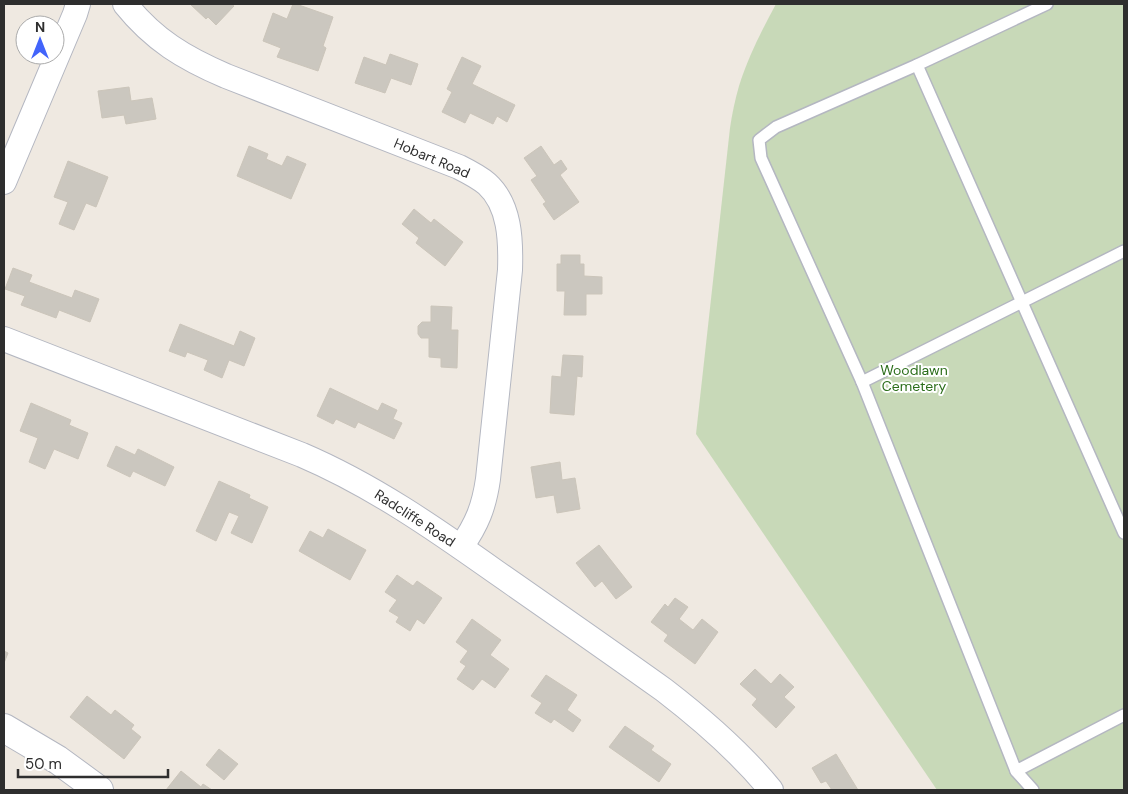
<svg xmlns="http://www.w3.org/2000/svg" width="1128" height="794" viewBox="0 0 1128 794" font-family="'DM Sans',sans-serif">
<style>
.cemetery{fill:#c8d9b8}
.building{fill:#cbc7bf;stroke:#cbc5ba}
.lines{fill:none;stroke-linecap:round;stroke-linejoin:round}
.lane-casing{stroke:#b4b7c1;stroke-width:14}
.street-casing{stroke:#b4b7c1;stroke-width:26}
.secondary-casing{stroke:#b4b7c1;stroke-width:30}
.lane{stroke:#fff;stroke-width:11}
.street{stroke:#fff;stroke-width:24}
.secondary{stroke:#fff;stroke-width:28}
.labels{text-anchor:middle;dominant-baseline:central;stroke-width:4;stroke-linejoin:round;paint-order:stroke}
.street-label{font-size:14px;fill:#2e2e2e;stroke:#fff}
.park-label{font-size:14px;fill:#2c6e1b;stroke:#fff}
</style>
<rect width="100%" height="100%" fill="#efe9e1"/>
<path class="cemetery" d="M776,4h348v786h-187l-241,-356 34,-306c2,-14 5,-28 9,-42 9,-29 23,-56 37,-82z"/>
<g class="building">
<path d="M190,4h41l3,2 -18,19 -8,-8 -2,2z"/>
<path d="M293,4h3l37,13 -10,29 3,2 -8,23 -41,-14 4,-9 -18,-7 10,-28 14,6z"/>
<path d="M390,54l28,10 -7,21 -20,-7 -6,15 -30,-10 9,-26 22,8z"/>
<path d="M462,57l19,9 -9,18 43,21 -8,17 -10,-6 -4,8 -23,-11 -5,10 -23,-11 10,-20 -5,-3z"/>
<path d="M129,87l2,14 21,-3 4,21 -30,5 -2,-9 -22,3 -4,-27z"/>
<path d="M249,146l19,8 -2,5 16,7 5,-10 19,8 -15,35 -54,-23z"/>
<path d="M541,146l13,19 7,-5 6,9 -7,6 19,27 -25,18 -11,-16 3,-2 -15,-22 6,-4 -13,-18z"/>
<path d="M68,161l40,16 -12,30 -10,-4 -12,27 -15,-6 9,-22 -14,-5z"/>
<path d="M414,209l17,14 3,-4 29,23 -18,24 -29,-23 3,-5 -17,-14z"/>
<path d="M561,255h19v9h4v12l18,1v17h-16v21h-22l1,-24h-8v-27h4z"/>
<path d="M13,268l19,7 -3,7 43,16 3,-8 24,9 -9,23 -31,-12 -3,8 -35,-13 4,-9 -20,-7z"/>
<path d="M431,306l21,1 -1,23h7l-1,38 -16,-1v-9l-12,-1v-19h-8l-3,-4v-8l4,-4h9z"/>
<path d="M180,324l54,22 6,-15 15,7 -11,28 -15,-6 -7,18 -18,-8 4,-10 -21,-8 -2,5 -16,-6z"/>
<path d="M563,355l20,1 -1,21 -5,-1 -3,39 -24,-2 2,-37 9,1z"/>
<path d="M330,388l48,23 4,-8 15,7 -4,9 9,4 -8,16 -36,-17 -3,6 -19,-9 -3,5 -16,-8z"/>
<path d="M31,403l40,17 -2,5 19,8 -10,26 -24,-10 -9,20 -16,-7 9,-24 -18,-7z"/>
<path d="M116,446l19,9 3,-6 36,18 -9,19 -32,-15 -3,6 -23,-11z"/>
<path d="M560,462l2,18 13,-2 5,31 -23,4 -3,-18 -18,3 -5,-31z"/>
<path d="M219,481l31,14 -1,3 19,9 -16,36 -21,-10 8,-17 -10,-4 -13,29 -20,-10z"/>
<path d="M328,529l38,21 -16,30 -51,-29 11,-20 13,7z"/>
<path d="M599,545l33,42 -16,12 -14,-18 -7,6 -19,-24z"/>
<path d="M397,575l16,11 4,-5 25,17 -18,26 -7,-5 -7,12 -14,-9 3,-5 -10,-6 8,-11 -12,-8z"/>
<path d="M675,598l13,9 -9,12 14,11 9,-11 16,13 -23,32 -31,-23 4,-6 -17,-13 14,-18 3,3z"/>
<path d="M472,619l29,21 -11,15 19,14 -14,19 -13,-9 -9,11 -16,-11 9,-13 -6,-4 8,-11 -12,-9z"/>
<path d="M4,651l4,2 -4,10z"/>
<path d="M755,669l16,15 9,-10 14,13 -10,10 11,10 -19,21 -24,-23 5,-6 -17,-15z"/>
<path d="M546,675l31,20 -10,15 14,10 -8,12 -19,-13 -3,4 -16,-10 7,-10 -11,-7z"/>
<path d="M87,696l24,19 4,-5 19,15 -3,4 10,8 -17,22 -54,-42z"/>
<path d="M625,726l29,20 -3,4 20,14 -12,18 -50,-35z"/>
<path d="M219,749l19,15 -14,16 -18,-15z"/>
<path d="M836,754l22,36h-26l-6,-9 -5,2 -9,-15z"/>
<path d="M181,771l20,16 2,-3 9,6h-46z"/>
</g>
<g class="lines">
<g class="lane-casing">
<g id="lane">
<path d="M917,65l130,-61"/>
<path d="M862,382l262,-131"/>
<path d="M1124,533l-207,-468 -141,62 -17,13 2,18 101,224 154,389 108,-56"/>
<path d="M1016,771l17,19"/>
</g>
</g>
<g class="street-casing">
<g id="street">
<path d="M125,4c29,36 59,54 101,72l233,91c10,5 20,10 28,17 23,21 24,56 23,86l-22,209c-4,28 -11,45 -27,68"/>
<path d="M4,182l71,-168 3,-10"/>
<path d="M4,339l298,116c70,30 132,73 194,117 56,39 112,78 168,118 39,30 76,62 107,100"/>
</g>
</g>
<g class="secondary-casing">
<path id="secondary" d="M4,728l54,32 41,30"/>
</g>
<use href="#lane" class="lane"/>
<use href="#street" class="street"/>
<use href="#secondary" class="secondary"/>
</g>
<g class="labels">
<g class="street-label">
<text transform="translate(432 158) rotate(23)">Hobart Road</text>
<text transform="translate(415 518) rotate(33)">Radcliffe Road</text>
</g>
<g class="park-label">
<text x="914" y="370">Woodlawn<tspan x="914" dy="16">Cemetery</tspan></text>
</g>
</g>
<rect width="1128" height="794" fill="none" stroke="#2e2e2e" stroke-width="10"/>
<g transform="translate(40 40)"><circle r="24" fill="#ffffff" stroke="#ababab"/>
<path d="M0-4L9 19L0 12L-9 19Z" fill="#4264fb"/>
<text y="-8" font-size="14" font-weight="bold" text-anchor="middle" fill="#2e2e2e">N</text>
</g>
<path d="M18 769v8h150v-8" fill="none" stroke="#2e2e2e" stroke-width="2.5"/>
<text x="25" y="769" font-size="15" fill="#2e2e2e" stroke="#ffffff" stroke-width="4" paint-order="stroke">50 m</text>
</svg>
